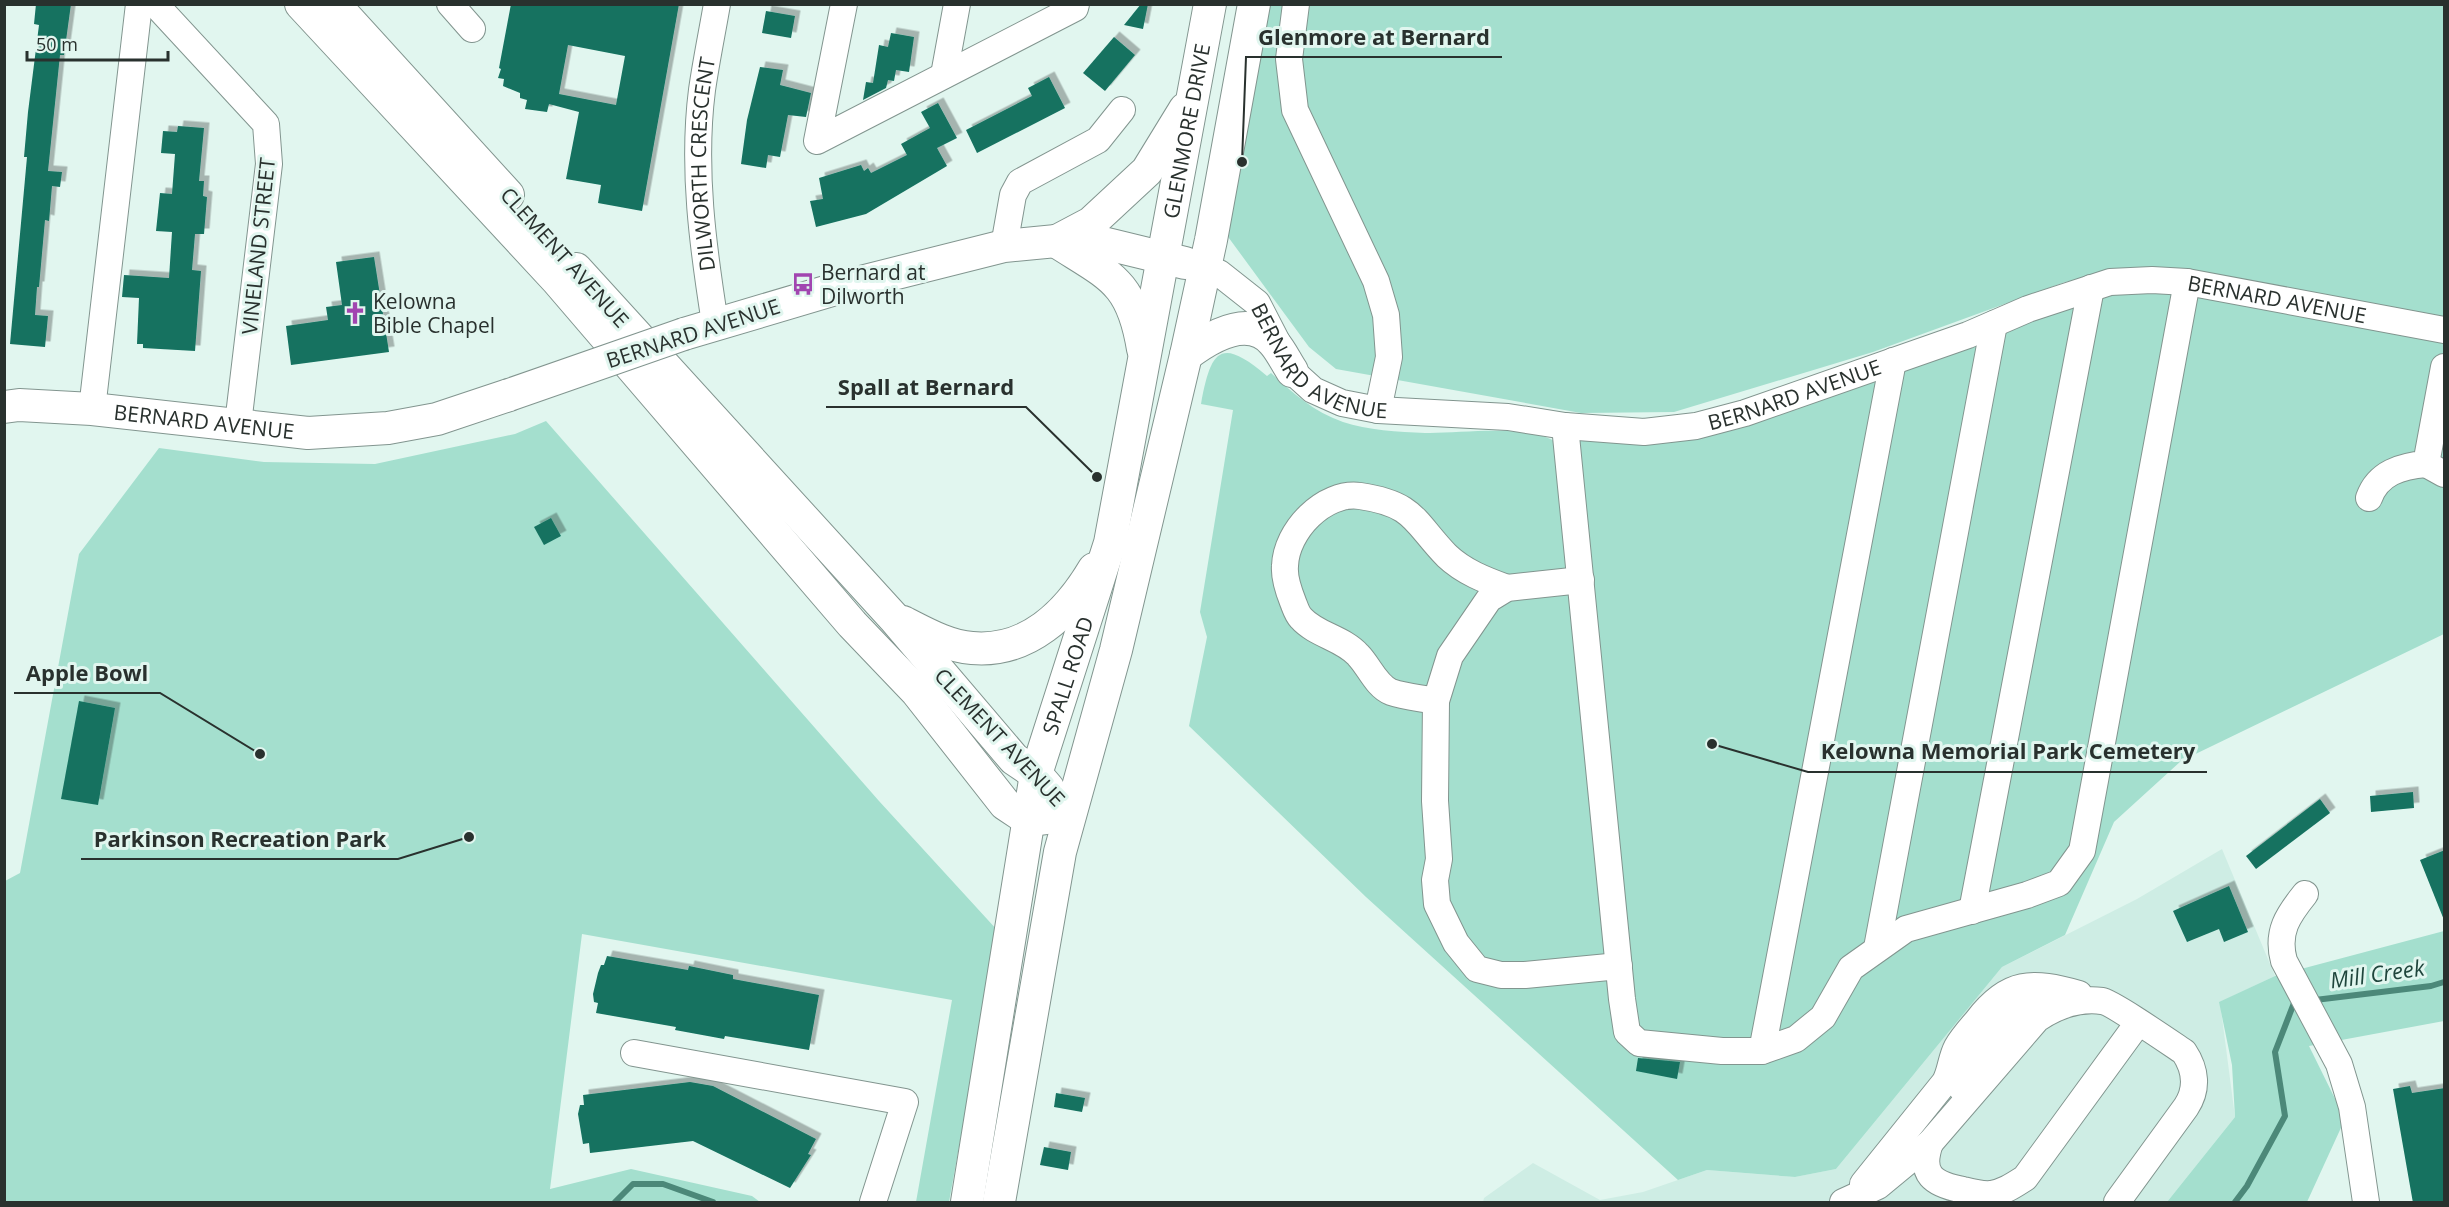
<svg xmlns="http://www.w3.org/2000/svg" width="2449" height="1207" viewBox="0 0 2449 1207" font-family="'Open Sans',sans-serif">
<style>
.built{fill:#ceede4}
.green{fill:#a4dfce}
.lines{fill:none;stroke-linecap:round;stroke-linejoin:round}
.stream{stroke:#4c8879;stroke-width:6}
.building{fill:#147260;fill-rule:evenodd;filter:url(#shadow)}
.minor-casing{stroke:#82958f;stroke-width:28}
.major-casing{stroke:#82958f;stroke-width:34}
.minor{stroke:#fff;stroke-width:26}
.major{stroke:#fff;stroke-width:32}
.major-bridge-casing{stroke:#82958f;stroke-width:34;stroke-linecap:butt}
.major-bridge{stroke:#fff;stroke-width:32}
.labels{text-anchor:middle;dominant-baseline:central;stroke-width:6;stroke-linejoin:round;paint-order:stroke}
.street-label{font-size:21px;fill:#29312e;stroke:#e1f6ef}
.poi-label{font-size:21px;fill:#29312e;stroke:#e1f6ef;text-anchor:start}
.water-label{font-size:22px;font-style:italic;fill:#1f453c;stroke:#e1f6ef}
.leader{fill:none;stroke:#29312e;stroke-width:2}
.callout-dot{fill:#29312e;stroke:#e1f6ef;stroke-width:2}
.callout-label{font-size:22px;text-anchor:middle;font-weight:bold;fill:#29312e;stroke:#e1f6ef;stroke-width:6;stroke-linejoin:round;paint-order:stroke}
</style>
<defs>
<filter id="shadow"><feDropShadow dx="5.5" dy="-5.5" stdDeviation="0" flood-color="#0004"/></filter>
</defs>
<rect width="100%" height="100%" fill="#e1f6ef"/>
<path class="built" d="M2222,849l53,127 -55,26 15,115 -68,85h-684l1,-4 49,-35 67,37 43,-8 64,-22 88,7 41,-8 166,-202 135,-68z"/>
<g class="green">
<path d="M1263,5h1181v312l-39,-4 -251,-44 -89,13 -192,70 -199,60 -93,1 -245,-44 -27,-22 -86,-117z"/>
<path d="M2172,290l272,48v296l-263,127 -67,61 -49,113 -63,32 -166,202 -41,8 -88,-7 -29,10 -312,-283 -177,-171 18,-89 -7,-25 33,-202 -32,-6c10,-54 19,-68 66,-28l4,-3c22,20 43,39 72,49 24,8 56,10 82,11 34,1 105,-10 132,10l23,-5 75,3 63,-7 186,-63 192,-76z"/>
<path d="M546,421l333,380 119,130 -49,271h-33l36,-202 -370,-66 -32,255 81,-20 121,27 8,6h-755v-321l15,-8 59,-319 80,-106 105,14 111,2 140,-30z"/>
<path d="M2444,931v90l-135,25 36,73 -38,83h-140l68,-85 -3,-52 -13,-63 56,-26z"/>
</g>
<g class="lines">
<g class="stream">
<path d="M2315,1000l116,-14 13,-4"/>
<path d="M615,1202l18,-18h30l50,18"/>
<path d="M2235,1202l12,-16 38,-70 -10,-64 19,-49"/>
</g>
</g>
<g class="building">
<path d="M36,4h35l-7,51h-4l-12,116 14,1 -2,15 -8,-1 -3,35 -4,-1 -6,67h-2l-2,28 13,1 -3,31 -35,-3 17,-187h-3l4,-45 11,-87 -5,-1z"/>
<path d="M511,4h168l-37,207 -44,-8 3,-18 -35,-6 13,-67 -30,-8 -2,8 -22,-3 2,-9 -7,-2v-5l-17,-7 1,-7 -6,-1 3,-9 -2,-1zM568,45l57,11 -9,49 -57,-11z"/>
<path d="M1141,4h7l-5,25 -19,-4z"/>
<path d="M766,11l29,5 -4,22 -29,-5z"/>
<path d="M891,33l23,4 -5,35 -13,-2 -2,11 -6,-1 -2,8 -23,12 3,-18 7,1 6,-38 9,2z"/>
<path d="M1114,37l21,18 -30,36 -22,-18z"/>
<path d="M760,67l23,3 -3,15 31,8 -5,24 -18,-2 -8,42 -12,-2 -2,13 -25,-4 6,-44z"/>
<path d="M1049,77l16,31 -88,45 -11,-23 66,-34 -4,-8z"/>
<path d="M938,103l19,35 -20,10 10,18 -81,48 -50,13 -6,-26 13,-2 -4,-21 42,-13 3,6 4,-3 3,5 36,-18 -6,-11 29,-16 -9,-16z"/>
<path d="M178,126l26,2 -5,53h5l-1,15 4,1 -3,37h-9l-3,36 9,1 -6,80 -52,-3v-4h-6l2,-46 -17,-1 2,-22 45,3 3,-46 -16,-1 4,-38 12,1 3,-40 -14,-1 2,-22 14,1z"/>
<path d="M374,257l15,95 -98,13 -5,-39 42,-6 -2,-13 16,-2 -6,-43z"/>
<path d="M551,518l10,18 -17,9 -10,-18z"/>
<path d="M79,701l36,7 -17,97 -37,-6z"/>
<path d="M2413,792l1,16 -43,4 -1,-16z"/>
<path d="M2320,799l10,14 -74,56 -10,-13z"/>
<path d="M2445,850v69l-1,1 -24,-60z"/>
<path d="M2229,886l19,46 -24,10 -5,-13 -32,13 -14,-31z"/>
<path d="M607,956l81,14 1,-4 44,9v4l86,16 -10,55 -84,-14 -1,3 -49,-9 1,-3 -80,-14 2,-10 -4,-1 -1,-8 5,-21 3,-8h3z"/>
<path d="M1638,1058l42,4 -3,17 -41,-8z"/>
<path d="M690,1082l23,4 103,53 -8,15 3,1 -21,33 -97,-47 -103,12 -1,-10 -6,1 -5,-30 2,-9h4l-1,-10z"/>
<path d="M2410,1086l2,7 33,-5v115h-32l-20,-114z"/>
<path d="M1056,1093l29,5 -3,14 -28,-5z"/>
<path d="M1044,1147l27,5 -3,18 -28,-5z"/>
</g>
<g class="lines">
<g class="minor-casing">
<g id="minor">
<path d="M155,4l111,120 3,40 -31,260"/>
<path d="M450,4l22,25"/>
<path d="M844,4l-27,137 258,-133 1,-4"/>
<path d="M1296,4l-7,55 6,51 81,171 10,34 3,42 -11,53"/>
<path d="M944,75l13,-71"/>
<path d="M1004,246l9,-51 7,-13 78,-42 24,-30"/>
<path id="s1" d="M1204,269l15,4 38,30 35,68 21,19 29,13 36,7 130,7 57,9 79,6 52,-6 49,-13 223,-78 60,-26 82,-27 42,-2 35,2 257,48"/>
<path id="s2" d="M715,323c-12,-76 -23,-155 -13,-233 4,-28 10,-57 15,-86"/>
<path d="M92,409l47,-405"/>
<path d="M1565,426l57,573 5,33 12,11 83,8h40l34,-12 27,-22 28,-49 55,-39 121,-34 32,-12 23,-32 105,-569"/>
<path d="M2426,464l18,10"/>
<path d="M2369,498c9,-25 32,-32 57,-34l18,-97"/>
<path d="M1581,580l-74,8 -18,11 -39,57 -14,45 -1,100 4,58 -4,21 2,24 19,39 21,26 24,6h24l94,-9"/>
<path d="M1436,701c-14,-3 -31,-4 -45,-9 -15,-6 -22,-26 -33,-37 -15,-17 -42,-20 -57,-37 -4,-4 -6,-11 -8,-16 -4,-10 -9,-25 -8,-36 1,-35 39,-75 75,-70 55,8 54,26 87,60 17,16 38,24 60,32"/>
<path d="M2305,894c-17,21 -29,38 -21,67l55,103 13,43 14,95"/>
<path d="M1972,911l119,-623"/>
<path d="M1877,948l117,-624"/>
<path d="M1762,1051l131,-690"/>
<path d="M634,1053l271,49 -32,100"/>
<path d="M1962,1089c6,-20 58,-91 78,-96 4,-1 10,0 14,0"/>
<path d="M1930,1143c-11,32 3,41 33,47 8,2 19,5 28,4 13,-2 23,-9 34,-16l113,-155"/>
<path d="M1863,1184l82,-102c6,-11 6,-24 12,-35 5,-9 13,-18 20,-26 31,-41 55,-40 102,-27"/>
<path d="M1843,1202l35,-16 52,-43 107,-124c19,-13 41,-21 65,-18 9,1 70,43 82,51 12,18 14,37 2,55l-69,95"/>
</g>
</g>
<g class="major-casing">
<g id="major">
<path d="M301,4l256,276 295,344 65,68 88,112 24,16 17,-2"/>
<path d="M334,4l174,191"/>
<path d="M1057,241l34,-18 56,-52 38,-62"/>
<path d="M1057,242c53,34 75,39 86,107"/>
<path d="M576,269l318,349 120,141 22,15 12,14"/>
<path d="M684,334l165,-49 155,-39 52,-5 47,2 82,20"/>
<path d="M1186,355c24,-18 64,-43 88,-12 7,8 12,19 18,28"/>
<path id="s3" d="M4,407l15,-2 73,4 216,24 80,-5 49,-9 72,-24"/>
<path d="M903,622c22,11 44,24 69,26 56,5 96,-35 122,-79"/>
<path id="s4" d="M967,1202l69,-428 74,-231 100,-539"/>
<path d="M999,1202l61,-350 56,-202 70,-295 25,-115 43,-236"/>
</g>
</g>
<use href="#minor" class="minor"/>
<use href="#major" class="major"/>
<g class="major-bridge-casing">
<path id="major-bridge" d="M509,395l175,-61"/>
</g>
<use href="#major-bridge" class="major-bridge"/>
</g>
<defs>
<g id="bus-bare" transform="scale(1.8)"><path d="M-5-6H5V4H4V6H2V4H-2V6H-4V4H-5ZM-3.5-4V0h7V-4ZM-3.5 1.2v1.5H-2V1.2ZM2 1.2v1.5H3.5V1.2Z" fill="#a145b0" stroke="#e1f6ef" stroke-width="2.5" paint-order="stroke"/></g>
<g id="church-bare" transform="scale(1.8)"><path d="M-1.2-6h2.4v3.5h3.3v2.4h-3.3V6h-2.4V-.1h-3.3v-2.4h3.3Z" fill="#a145b0" stroke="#e1f6ef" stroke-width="2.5" paint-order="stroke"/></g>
</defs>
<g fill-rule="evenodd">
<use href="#bus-bare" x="803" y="284"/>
<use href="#church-bare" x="355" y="313"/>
</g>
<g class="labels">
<g class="street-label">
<text stroke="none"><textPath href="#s4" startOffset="1095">GLENMORE DRIVE</textPath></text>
<text stroke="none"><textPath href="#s2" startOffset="160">DILWORTH CRESCENT</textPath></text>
<text transform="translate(258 246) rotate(-84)">VINELAND STREET</text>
<text transform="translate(565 257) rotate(48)">CLEMENT AVENUE</text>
<text stroke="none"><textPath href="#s1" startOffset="1164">BERNARD AVENUE</textPath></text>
<text transform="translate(693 333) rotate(-18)">BERNARD AVENUE</text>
<text stroke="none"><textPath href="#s1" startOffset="156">BERNARD AVENUE</textPath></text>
<text stroke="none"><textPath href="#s1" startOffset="660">BERNARD AVENUE</textPath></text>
<text stroke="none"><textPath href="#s3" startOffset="201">BERNARD AVENUE</textPath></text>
<text stroke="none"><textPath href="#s4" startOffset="537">SPALL ROAD</textPath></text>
<text transform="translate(1000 737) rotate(47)">CLEMENT AVENUE</text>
</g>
<g class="poi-label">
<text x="821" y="272">Bernard at<tspan x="821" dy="24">Dilworth</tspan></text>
<text x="373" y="301">Kelowna<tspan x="373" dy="24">Bible Chapel</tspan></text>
</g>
<g class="water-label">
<text transform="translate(2377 973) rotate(-8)">Mill Creek</text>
</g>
</g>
<path class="leader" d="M1242 162L1246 57H1502M1097 477L1026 407H826M260 754L160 693H14M1712 744L1808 772H2207M469 837L398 859H81"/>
<g class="callout-dot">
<circle cx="1242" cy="162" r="6"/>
<circle cx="1097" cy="477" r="6"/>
<circle cx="260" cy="754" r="6"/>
<circle cx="1712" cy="744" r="6"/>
<circle cx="469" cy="837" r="6"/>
</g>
<g class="callout-label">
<text x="1374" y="45">Glenmore at Bernard</text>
<text x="926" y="395">Spall at Bernard</text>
<text x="87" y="681">Apple Bowl</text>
<text x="2008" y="759">Kelowna Memorial Park Cemetery</text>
<text x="240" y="847">Parkinson Recreation Park</text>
</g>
<rect width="2449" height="1207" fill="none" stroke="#29312e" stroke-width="12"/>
<path d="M27 51v9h141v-9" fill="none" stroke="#29312e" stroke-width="3"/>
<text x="36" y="51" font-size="18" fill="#29312e" stroke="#e1f6ef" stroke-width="4.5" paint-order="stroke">50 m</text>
</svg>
